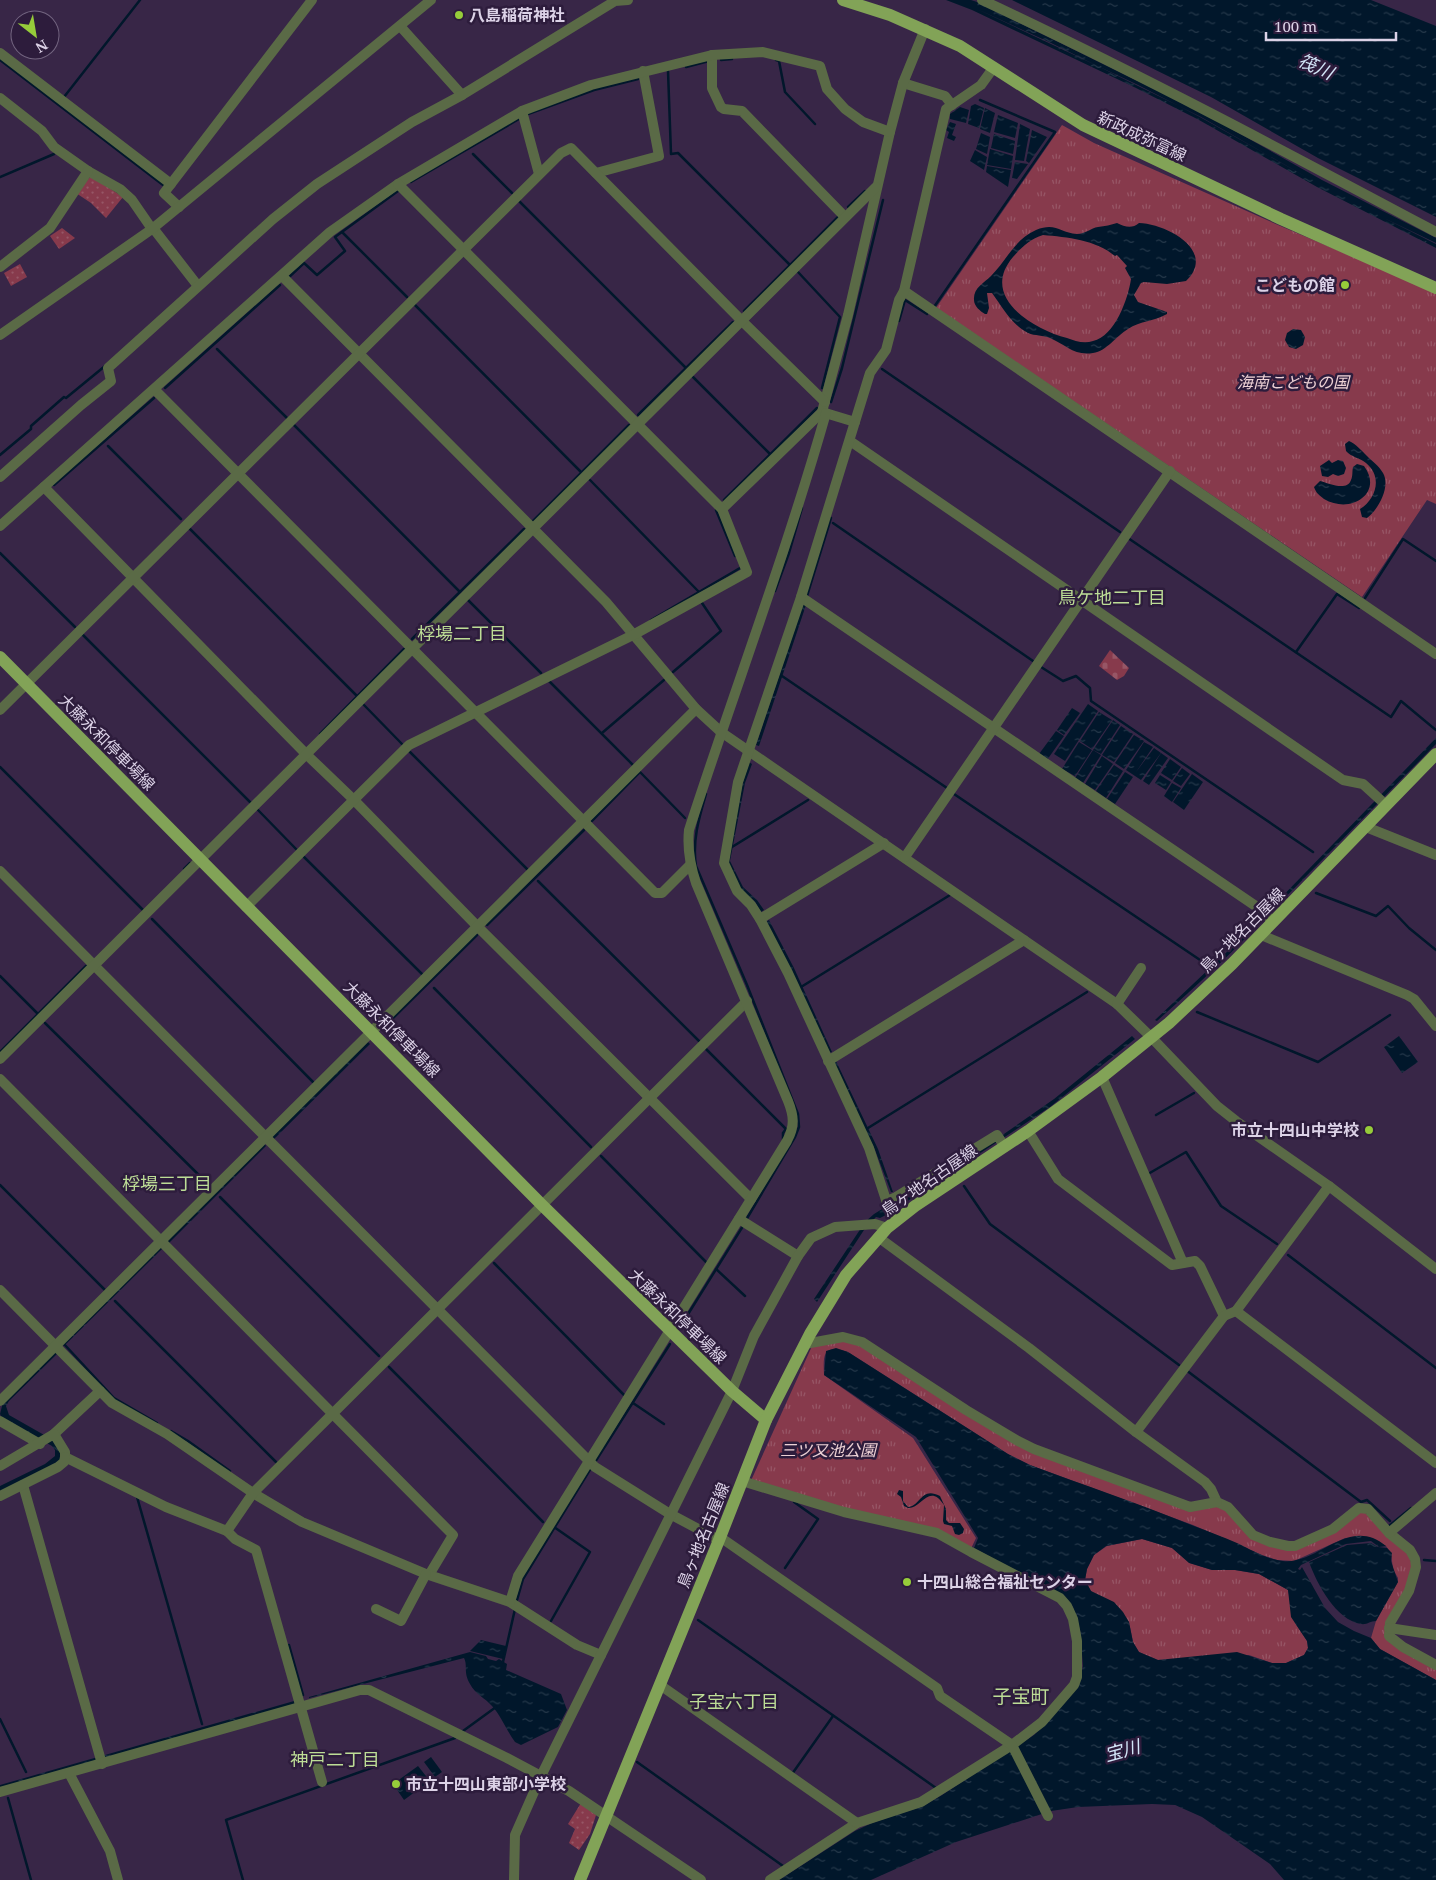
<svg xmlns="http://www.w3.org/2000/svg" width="1436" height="1880" viewBox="0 0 1436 1880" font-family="'Noto Serif','Noto Sans JP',serif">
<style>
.cemetery{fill:url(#cemetery-stones)}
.park{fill:url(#park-tufts)}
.garden{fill:url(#garden-dots)}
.water{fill:url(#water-ripples);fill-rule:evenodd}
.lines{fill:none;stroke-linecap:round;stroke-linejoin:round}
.stream{stroke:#01172b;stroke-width:2.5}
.minor{stroke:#5a6a46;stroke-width:10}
.major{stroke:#82a357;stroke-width:12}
.poi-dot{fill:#96cc3a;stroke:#2d1c3c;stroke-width:2}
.labels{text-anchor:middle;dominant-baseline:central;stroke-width:5;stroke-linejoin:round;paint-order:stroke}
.poi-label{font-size:16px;font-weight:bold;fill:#dcd2e7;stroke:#2d1c3c;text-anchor:start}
.street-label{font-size:16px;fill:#dcd2e7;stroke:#2d1c3c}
.park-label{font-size:16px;font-style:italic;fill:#edd1d5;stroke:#2d1c3c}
.water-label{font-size:18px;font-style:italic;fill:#d3e6f8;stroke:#2d1c3c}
.neighbourhood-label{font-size:18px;fill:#bddd96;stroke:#2d1c3c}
.quarter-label{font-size:19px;fill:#bddd96;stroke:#2d1c3c}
</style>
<defs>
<pattern id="cemetery-stones" width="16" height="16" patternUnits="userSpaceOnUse" patternTransform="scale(1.25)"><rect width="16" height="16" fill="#873a4c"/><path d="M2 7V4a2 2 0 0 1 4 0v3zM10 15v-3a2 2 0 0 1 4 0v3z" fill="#975666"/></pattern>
<pattern id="park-tufts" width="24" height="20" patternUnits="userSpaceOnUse" patternTransform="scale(1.25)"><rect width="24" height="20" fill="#873a4c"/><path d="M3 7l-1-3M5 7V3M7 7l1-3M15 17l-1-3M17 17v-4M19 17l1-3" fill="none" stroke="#975666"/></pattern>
<pattern id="garden-dots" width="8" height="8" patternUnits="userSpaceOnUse" patternTransform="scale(1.25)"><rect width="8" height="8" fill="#873a4c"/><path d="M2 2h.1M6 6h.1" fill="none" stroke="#975666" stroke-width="1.8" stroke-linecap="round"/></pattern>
<pattern id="water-ripples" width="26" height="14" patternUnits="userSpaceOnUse" patternTransform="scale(1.25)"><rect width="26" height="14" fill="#01172b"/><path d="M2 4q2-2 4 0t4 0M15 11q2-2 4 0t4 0" fill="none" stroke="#25384a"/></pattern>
</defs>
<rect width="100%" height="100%" fill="#382647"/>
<path class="cemetery" d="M1110,650l19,18 -5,8 -7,4 -18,-14z"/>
<g class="park">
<path d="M1062,125l32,18 184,82 158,67v212l-9,-4 -65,97 -426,-289z"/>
<path d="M851,1340l155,97 176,70 31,-1 14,3 24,26 36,14 74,-40c14,13 46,35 50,53 4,13 -19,56 -25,69l50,37v12l-56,-31 -9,-11 5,-17 22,-39v-4l-5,-9 -2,-16 -5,-7 -17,-9 -24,1 -51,23 -17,-1 -15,-5 -69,-30 -163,-60 -22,-11 -160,-102c-25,-8 -25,2 -24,23l89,63 63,100 -8,17 -34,-20 -185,-50 64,-141z"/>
<path d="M1142,1539l30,9 18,15 22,7h23l24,4 29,16 7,33 12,18 1,7 -4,7 -18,8h-14l-23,-8 -91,5 -19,-8 -6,-10 -4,-20 -38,-31 -6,-11 2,-11 7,-14 13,-9z"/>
</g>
<g class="garden">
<path d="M91,176l32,21 -17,21 -15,-15 -15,-10z"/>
<path d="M62,228l13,10 -16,11 -9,-13z"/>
<path d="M20,264l7,13 -16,9 -7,-13z"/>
<path d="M581,1803l15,12 -6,19 -11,16 -10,-7 6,-14 -7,-5z"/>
</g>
<g class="water">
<path d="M946,0h25l6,2 226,111 119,67 114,58v5l-52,-25 52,26v4l-119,-61 -118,-67 -63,-32 -164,-78zM977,9l72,33 152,75 109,62 -110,-62 -62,-32z"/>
<path d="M1012,0h359l65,26v191l-118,-59 -107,-61z"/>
<path d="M975,104l9,4 -5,20 -11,-4 3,-18z"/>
<path d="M960,107l9,3 -3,13 -16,-4v-5z"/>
<path d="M985,108l10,5 -5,20 -10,-4z"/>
<path d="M998,115l20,8 -3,15 -21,-6z"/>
<path d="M950,122l6,2 -4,11 4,2 -2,4 -7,-3 2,-6 -3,-2z"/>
<path d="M1020,124l10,5 -6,32 -9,-1z"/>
<path d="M1032,130l15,7 -18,26 -3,-2z"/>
<path d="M981,133l9,4 -3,17 -11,-5z"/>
<path d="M994,134l21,7 -2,13 -22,-6z"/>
<path d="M990,149l23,7 -2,13 -24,-4z"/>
<path d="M975,150l12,7 -3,13 -14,-9z"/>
<path d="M1015,162l13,2 -11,15 -5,-1z"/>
<path d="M987,166l24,4 -3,17 -22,-15z"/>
<path d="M1117,223c8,4 15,6 22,0 28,1 78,28 47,58l-19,3 -23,-2 -3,1 -7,12 4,7 29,10v2c-12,7 -27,7 -39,15 -12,7 -21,22 -35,24 -19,3 -27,-8 -43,-15 -7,-3 -15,-2 -22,-5 -17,-9 -25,-25 -36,-40h-5l2,15 -2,6h-2c-5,-3 -11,-8 -11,-14 -1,-12 10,-17 17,-24 15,-15 24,-37 45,-46 20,-8 24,3 41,4 8,0 14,-6 21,-7 7,-1 13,-2 19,-4zM1043,235c24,2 53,5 72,21l2,-1 10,11 -2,2 6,11c-3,20 -16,57 -38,62 -9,3 -18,0 -26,-3 -34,-9 -88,-41 -54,-81 9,-10 17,-18 30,-22z"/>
<path d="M1293,329l8,1 4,7 -2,8 -7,4 -7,-2 -4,-7 2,-7z"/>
<path d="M1349,441c7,3 12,9 18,15 5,5 12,10 16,17 8,14 -5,37 -16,45l-5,-1 -2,-8c16,-10 23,-32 6,-46 -6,-5 -15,-6 -20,-12l-1,-7z"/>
<path d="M1329,460l3,3 6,-3 5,1 3,7 -2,6 -6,2 -5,-2 -5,3 -6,-1 -2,-10z"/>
<path d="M1357,464l7,2c20,27 -13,49 -40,33 -5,-4 -8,-6 -10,-12l6,-6c8,2 27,11 31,-1 2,-4 1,-9 2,-13z"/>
<path d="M803,604l3,1 -47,141 -3,-1z"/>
<path d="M1088,704l10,7 -33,50 -11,-7z"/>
<path d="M1072,708l8,5 -16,22 -7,-5z"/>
<path d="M1099,712l13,8 -20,29 -12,-8z"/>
<path d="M1113,720l7,5 -19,29 -8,-4z"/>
<path d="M1121,726l12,8 -19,28 -12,-7z"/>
<path d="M1056,731l8,5 -17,24 -8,-6z"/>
<path d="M1134,735l10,6 -20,28 -9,-6z"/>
<path d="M1436,738v6l-166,169 -2,-2z"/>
<path d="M1079,742l13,8 -17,26 -13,-7z"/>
<path d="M1144,742l9,5 -17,25 18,-24 7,5 -20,27 -15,-10z"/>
<path d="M1093,750l8,5 -18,28 -8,-5z"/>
<path d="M1161,753l7,5 -19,27 -6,-4z"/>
<path d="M1102,756l11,8 -18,26 -10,-6z"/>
<path d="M1170,759l11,8 -9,13 -11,-7z"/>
<path d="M749,762l3,2 -7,19 -15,78 13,26 14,13 7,10 -3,2 -6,-10 -15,-14 -13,-26 16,-80z"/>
<path d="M1114,765l9,6 -17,27 -10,-7z"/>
<path d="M1182,768l8,6 -9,12 -8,-5z"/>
<path d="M1125,772l8,5 -18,27 -8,-5z"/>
<path d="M1192,774l11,8 -19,28 -11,-8z"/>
<path d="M1160,775l11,7 -5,8 -11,-7z"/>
<path d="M1172,783l9,5 -9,14 -8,-6z"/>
<path d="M1261,918l2,2c-34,36 -70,69 -106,101l-2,-1 75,-71z"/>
<path d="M769,920l25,48 38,84 -3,1 -63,-131z"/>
<path d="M1132,1036l3,3 -85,68 -162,107 -8,4 -4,-1 -12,13 -47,72 -3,-3 51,-77 9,-8 127,-78 53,-37z"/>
<path d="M1399,1036l19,26 -16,11 -18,-26z"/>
<path d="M368,1042l2,2 -97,96 -3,-3z"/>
<path d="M836,1061l42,88 15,43h-2l-16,-42 -42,-87z"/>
<path d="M263,1142l3,4 -97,97 -3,-3z"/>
<path d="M161,1245l1,4 -98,97 -2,-2z"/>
<path d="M836,1348l12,4 160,102 22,11c54,20 110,39 164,61 14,5 29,11 43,17 15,7 29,16 46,18 35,4 66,-46 103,-15l-7,1 -8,-6 -25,3 -45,21 -3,4 2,1 2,-3 23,41 13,14 16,9 17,7 9,11 56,31v200h-152l-14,-16 -68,-47 -27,-12 -23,-1 -74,3 -27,4 -95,31 -85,38h-92l76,-49 17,-8 51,-17 19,-11 92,-60 34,-36 9,-13 4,-11 2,-9 -3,-36 -7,-23 -7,-8 -92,-51 4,-10 -62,-101 -92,-62 2,-24zM1142,1539l30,9 17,15 23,7h23l24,4 29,16 3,27 16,24 1,7 -4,7 -18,8h-14l-35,-11 -79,8 -19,-8 -6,-10 -4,-20 -6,-10 -9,-10 -23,-11 -6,-11 2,-11 7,-14 12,-9z"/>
<path d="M55,1350l3,3 -49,48 -3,5 3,9 44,25 9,9 -1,10 -4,4 -57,29v-6l45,-22 10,-8v-6l-3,-4 -50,-28 -2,-4 3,-12z"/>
<path d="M899,1490l4,1v10l5,6c13,-1 13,-21 32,-11l6,13v11l3,3h11l4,6 -1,4 -4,2 -4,-1 -3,-8 -8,-2 -1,-3 1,-16c-15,-23 -23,4 -36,3l-4,-2 -3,-9 -4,-3z"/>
<path d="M1371,1543l7,4 9,1 5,5 -1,8 7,21 -22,39c-6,0 -9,4 -15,3 -25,-4 -44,-40 -52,-62l38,-17z"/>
<path d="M481,1640l25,6 -3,13 -33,-8z"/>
<path d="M470,1652l16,4 2,3 8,2 3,-2 8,5 -1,6 55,24 6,16 -9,17 -37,18 -6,-3c-8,-11 -14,-26 -23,-36 -7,-8 -17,-12 -22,-22 -7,-12 -2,-18 -6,-26l-155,40v-1z"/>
<path d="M294,1701l1,3 -295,84v-3z"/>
<path d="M431,1757l11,15 -7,5 -11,-15z"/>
<path d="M418,1766l12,15 -26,19 -11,-16z"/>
</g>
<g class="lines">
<g class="stream">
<path d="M0,60l163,125"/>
<path d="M721,60l11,-1"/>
<path d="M776,60l3,1 6,31 30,32"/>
<path d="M686,67l23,-6"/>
<path d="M668,71l3,83 7,-1 112,112"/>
<path d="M64,97l76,-97"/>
<path d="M528,114l66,-24 44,-11"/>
<path d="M473,154l39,39"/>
<path d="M0,177l54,-23"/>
<path d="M411,182l108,-63"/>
<path d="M518,200l168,168"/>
<path d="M848,207l17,-16"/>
<path d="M342,232l65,65"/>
<path d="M798,272l42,45 -18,71"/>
<path d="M288,278l16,-15 13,12 28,-24 -10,-14 63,-46"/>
<path d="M414,304l167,168"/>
<path d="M934,307l121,-175 -75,-32"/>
<path d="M744,311l94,-94"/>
<path d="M899,321l6,-21 22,14"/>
<path d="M217,349l70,69"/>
<path d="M882,369l238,163"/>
<path d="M693,377l77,77"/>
<path d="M165,388l115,-103"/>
<path d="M831,402l11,-34 41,-168"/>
<path d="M638,415l95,-93"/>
<path d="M293,424l167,168"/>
<path d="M108,446l73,73"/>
<path d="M0,455l31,-26v-3l33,-29 2,1 39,-32"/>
<path d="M590,480l109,112"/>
<path d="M54,485l100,-87"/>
<path d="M724,500l93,-92"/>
<path d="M716,510l19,46"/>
<path d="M533,521l96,-96"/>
<path d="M833,523l200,138"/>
<path d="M189,528l168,168"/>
<path d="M1128,538l263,179 10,-16 35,29"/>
<path d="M0,553l75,74"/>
<path d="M775,591l14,-38 13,-45"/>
<path d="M807,596l24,-78"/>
<path d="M1365,598l38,-59 33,22"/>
<path d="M468,600l73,73"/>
<path d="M651,620l89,-52"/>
<path d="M82,634l169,169"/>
<path d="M412,639l112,-110"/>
<path d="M1296,652l41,-58 22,14"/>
<path d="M1041,667l22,14 13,-5 14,12 1,13 222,151"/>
<path d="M673,672l48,-41 -19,-28"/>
<path d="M782,676l165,112"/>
<path d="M549,681l84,84"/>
<path d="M363,704l39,40"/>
<path d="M602,733l62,-53"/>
<path d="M320,734l84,-85"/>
<path d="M409,751l119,119"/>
<path d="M0,767l143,143"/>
<path d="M706,794c-7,24 -14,47 -10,72l51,119 51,129 1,13 -4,10 -49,83"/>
<path d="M954,794l255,172"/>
<path d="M258,810l39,40"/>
<path d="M592,821l48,-49 45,46"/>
<path d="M732,847l76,-47"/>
<path d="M304,857l118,117"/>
<path d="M184,869l6,-6"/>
<path d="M538,881l161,160"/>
<path d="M1316,893l60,23 12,-10 21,22 27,22"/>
<path d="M152,919l161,163"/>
<path d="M487,925l97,-95"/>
<path d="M0,976l38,38"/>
<path d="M801,987l149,-92"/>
<path d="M434,988l157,159"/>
<path d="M1197,1012l121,50 72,-47"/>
<path d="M45,1023l164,162"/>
<path d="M383,1028l94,-93"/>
<path d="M706,1049l80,80 -3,4v6"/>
<path d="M0,1052l86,-86"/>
<path d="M1156,1115l38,-22"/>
<path d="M868,1128l219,-136"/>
<path d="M601,1156l106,107"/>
<path d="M1148,1174l38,-22 35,54 56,38"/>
<path d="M0,1185l105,105"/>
<path d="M964,1186l26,38 189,141"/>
<path d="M220,1197l159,159"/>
<path d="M1288,1255l148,113"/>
<path d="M494,1263l130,132"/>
<path d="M716,1269l29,27"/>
<path d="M115,1301l161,161"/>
<path d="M680,1327l63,-101"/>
<path d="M64,1344l50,54 43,25"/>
<path d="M389,1367l154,155"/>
<path d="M1186,1370l175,132 6,-2 23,21"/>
<path d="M633,1403l31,21"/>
<path d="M171,1431l17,10 42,30"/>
<path d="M595,1462l75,-118"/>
<path d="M137,1497l65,227"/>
<path d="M1389,1526l22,-18"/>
<path d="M1424,1560l12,1"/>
<path d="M785,1568l33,-49 -24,-17"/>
<path d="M517,1600l6,-21 68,-111"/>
<path d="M698,1620l238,168"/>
<path d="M551,1621l39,-69 -36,-25"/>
<path d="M289,1645l14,50"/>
<path d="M503,1662l12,-53"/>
<path d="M0,1719l26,53"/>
<path d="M463,1731l33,-24"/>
<path d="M637,1762l146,104"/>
<path d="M792,1774l41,-58"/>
<path d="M8,1798l23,82"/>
<path d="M243,1880l-17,-60 229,-82"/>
</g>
<g class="minor">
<path d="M982,0c154,72 304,152 454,232"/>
<path d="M400,26l62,69"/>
<path d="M0,53l171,131"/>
<path d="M712,55v33l9,19 3,2 18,2 103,106"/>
<path d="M903,83l42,13 7,9"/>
<path d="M0,98l42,33 12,16 34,24 32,18 12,11 20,29"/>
<path d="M522,111l17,63"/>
<path d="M596,173l63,-17 -16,-85"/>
<path d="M179,207l-15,-14 148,-193"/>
<path d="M153,228l45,58"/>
<path d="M0,267l50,-39 38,-57"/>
<path d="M282,276l324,326 90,107 25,23 396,272 35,34 65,68 19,15 93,65 107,83"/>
<path d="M904,291l532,363"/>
<path d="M0,335l152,-106 279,-229"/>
<path d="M155,390l500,503h7l28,-28"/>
<path d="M822,412l33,10"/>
<path d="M850,441l493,339 20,4 23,21"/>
<path d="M0,477l81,-72 30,-24 -3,-13 165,-149 44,-35 95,-62 50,-27 153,-94 13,-1"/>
<path d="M44,487l263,268 47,45 124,127 273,272"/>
<path d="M722,509l100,-97 26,-97 42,-183 13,-49 22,-54"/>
<path d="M0,526l330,-294 68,-48 124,-73 69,-26 121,-30 51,-3 57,14 7,23 18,20 18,13 27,10"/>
<path d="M801,597l462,314 10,11"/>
<path d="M0,710l561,-557 10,-5 171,173 83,81"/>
<path d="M1366,827l70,28"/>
<path d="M905,857l265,-386"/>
<path d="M0,871l595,596 75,47 49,26"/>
<path d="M246,907l163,-162 224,-110 114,-63 -25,-63 -324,-325"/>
<path d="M760,919l124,-76"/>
<path d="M1261,935l146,60 7,4 22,27"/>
<path d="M1117,1004l24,-36"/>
<path d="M0,1059l876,-872"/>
<path d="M828,1061l196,-121"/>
<path d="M1102,1077l81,186"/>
<path d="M0,1079l453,456 -24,40"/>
<path d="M1028,1131l30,48 114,86 23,-4 5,5 24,50"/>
<path d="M887,1201l9,-4 101,-62 8,12"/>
<path d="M739,1219l59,37"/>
<path d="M896,1221l-9,-18 -18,-55 -81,-175 -28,-54 -9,-14 -14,-14 -13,-28 14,-81 63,-185 69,-224 16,-23 13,-50 5,-9 42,-182 35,-24 13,-18"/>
<path d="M878,1237l151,111 107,84 69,50 6,7 6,13 11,5 25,28 17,7 18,4h7l38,-17 26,-21 9,1 21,24 21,17 5,9 1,8 -7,24 -19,32 -1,13 14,11 33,18"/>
<path d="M0,1290l112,113 55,31 86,59 49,29 124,52 84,28 67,43 24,10"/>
<path d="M1236,1311l200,152"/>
<path d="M805,1344l38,-7 19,5 104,68 52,31 16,8 156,58 27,-5"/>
<path d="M0,1401l696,-692"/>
<path d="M0,1421l40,23"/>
<path d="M1136,1432l88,-116 12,-5 93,-125"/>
<path d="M54,1434l46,-43"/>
<path d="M0,1466l54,-32 11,18v5l101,50 61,24 8,8 21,11 66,232"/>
<path d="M742,1481l102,31 93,21 34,19 89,46 7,8 6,13 4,22v36l-3,8 -32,37 -30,23 -91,57 -64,21 -87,57"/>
<path d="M23,1485l79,279"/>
<path d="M0,1496l58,-29 6,-5 1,-5"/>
<path d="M227,1531l26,-38 494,-492"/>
<path d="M1389,1533l47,-40"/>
<path d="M720,1537l217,151 3,8 72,49 36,71"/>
<path d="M510,1602l8,-26 269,-435c8,-15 7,-25 1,-40l-92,-218c-6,-18 -9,-34 -7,-53 45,-139 97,-276 137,-417"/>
<path d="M376,1609l25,12 25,-47"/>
<path d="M1389,1628l47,7"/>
<path d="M660,1685l197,138"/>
<path d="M69,1773l41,78 8,29"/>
<path d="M0,1792l360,-102h9l138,68 62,33 132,89"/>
<path d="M514,1880l1,-45 26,-59 191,-385 22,-55 44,-80 13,-18 24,-11 40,-3 12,4"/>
</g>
<g class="major">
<path d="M843,0l47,15 70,31 123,79 198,94 155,69"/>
<path d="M0,657l542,548 190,186 34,29"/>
<path d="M580,1880l139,-340 47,-120 44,-86 36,-59 41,-47 28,-22 113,-75 74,-54 67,-54 63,-59 204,-210"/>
</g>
</g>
<g class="poi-dot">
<circle cx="459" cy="15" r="5"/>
<circle cx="1345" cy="285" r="5"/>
<circle cx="1369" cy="1130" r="5"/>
<circle cx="907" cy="1582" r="5"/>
<circle cx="396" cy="1784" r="5"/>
</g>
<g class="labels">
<g class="poi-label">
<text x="469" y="15">八島稲荷神社</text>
<text x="1335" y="285" text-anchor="end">こどもの館</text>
<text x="1359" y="1130" text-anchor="end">市立十四山中学校</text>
<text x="917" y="1582">十四山総合福祉センター</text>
<text x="406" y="1784">市立十四山東部小学校</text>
</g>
<g class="street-label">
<text transform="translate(1142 136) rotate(25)">新政成弥富線</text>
<text transform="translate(107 742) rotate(45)">大藤永和停車場線</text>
<text transform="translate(1242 930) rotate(-45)">鳥ヶ地名古屋線</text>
<text transform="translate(392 1029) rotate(45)">大藤永和停車場線</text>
<text transform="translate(929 1180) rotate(-35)">鳥ヶ地名古屋線</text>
<text transform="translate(678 1316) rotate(44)">大藤永和停車場線</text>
<text transform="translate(703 1535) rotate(-68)">鳥ヶ地名古屋線</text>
</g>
<g class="park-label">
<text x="1293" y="382">海南こどもの国</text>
<text x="828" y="1450">三ツ又池公園</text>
</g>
<g class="water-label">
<text transform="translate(1316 66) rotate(24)">筏川</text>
<text transform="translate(1122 1750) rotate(-15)">宝川</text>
</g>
<g class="neighbourhood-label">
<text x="1112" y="597">鳥ケ地二丁目</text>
<text x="462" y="633">桴場二丁目</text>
<text x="167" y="1183">桴場三丁目</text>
<text x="734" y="1701">子宝六丁目</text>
<text x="335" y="1759">神戸二丁目</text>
</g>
<g class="quarter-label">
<text x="1021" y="1696">子宝町</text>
</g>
</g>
<g transform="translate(35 35) rotate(149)"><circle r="24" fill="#2d1c3c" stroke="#736580"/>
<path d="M0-4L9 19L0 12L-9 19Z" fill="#96cc3a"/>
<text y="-8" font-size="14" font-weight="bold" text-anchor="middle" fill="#dcd2e7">N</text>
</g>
<path d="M1266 32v8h130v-8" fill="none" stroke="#dcd2e7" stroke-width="2.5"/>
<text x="1274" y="32" font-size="15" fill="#dcd2e7" stroke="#2d1c3c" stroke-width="4" paint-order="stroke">100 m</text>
</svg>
